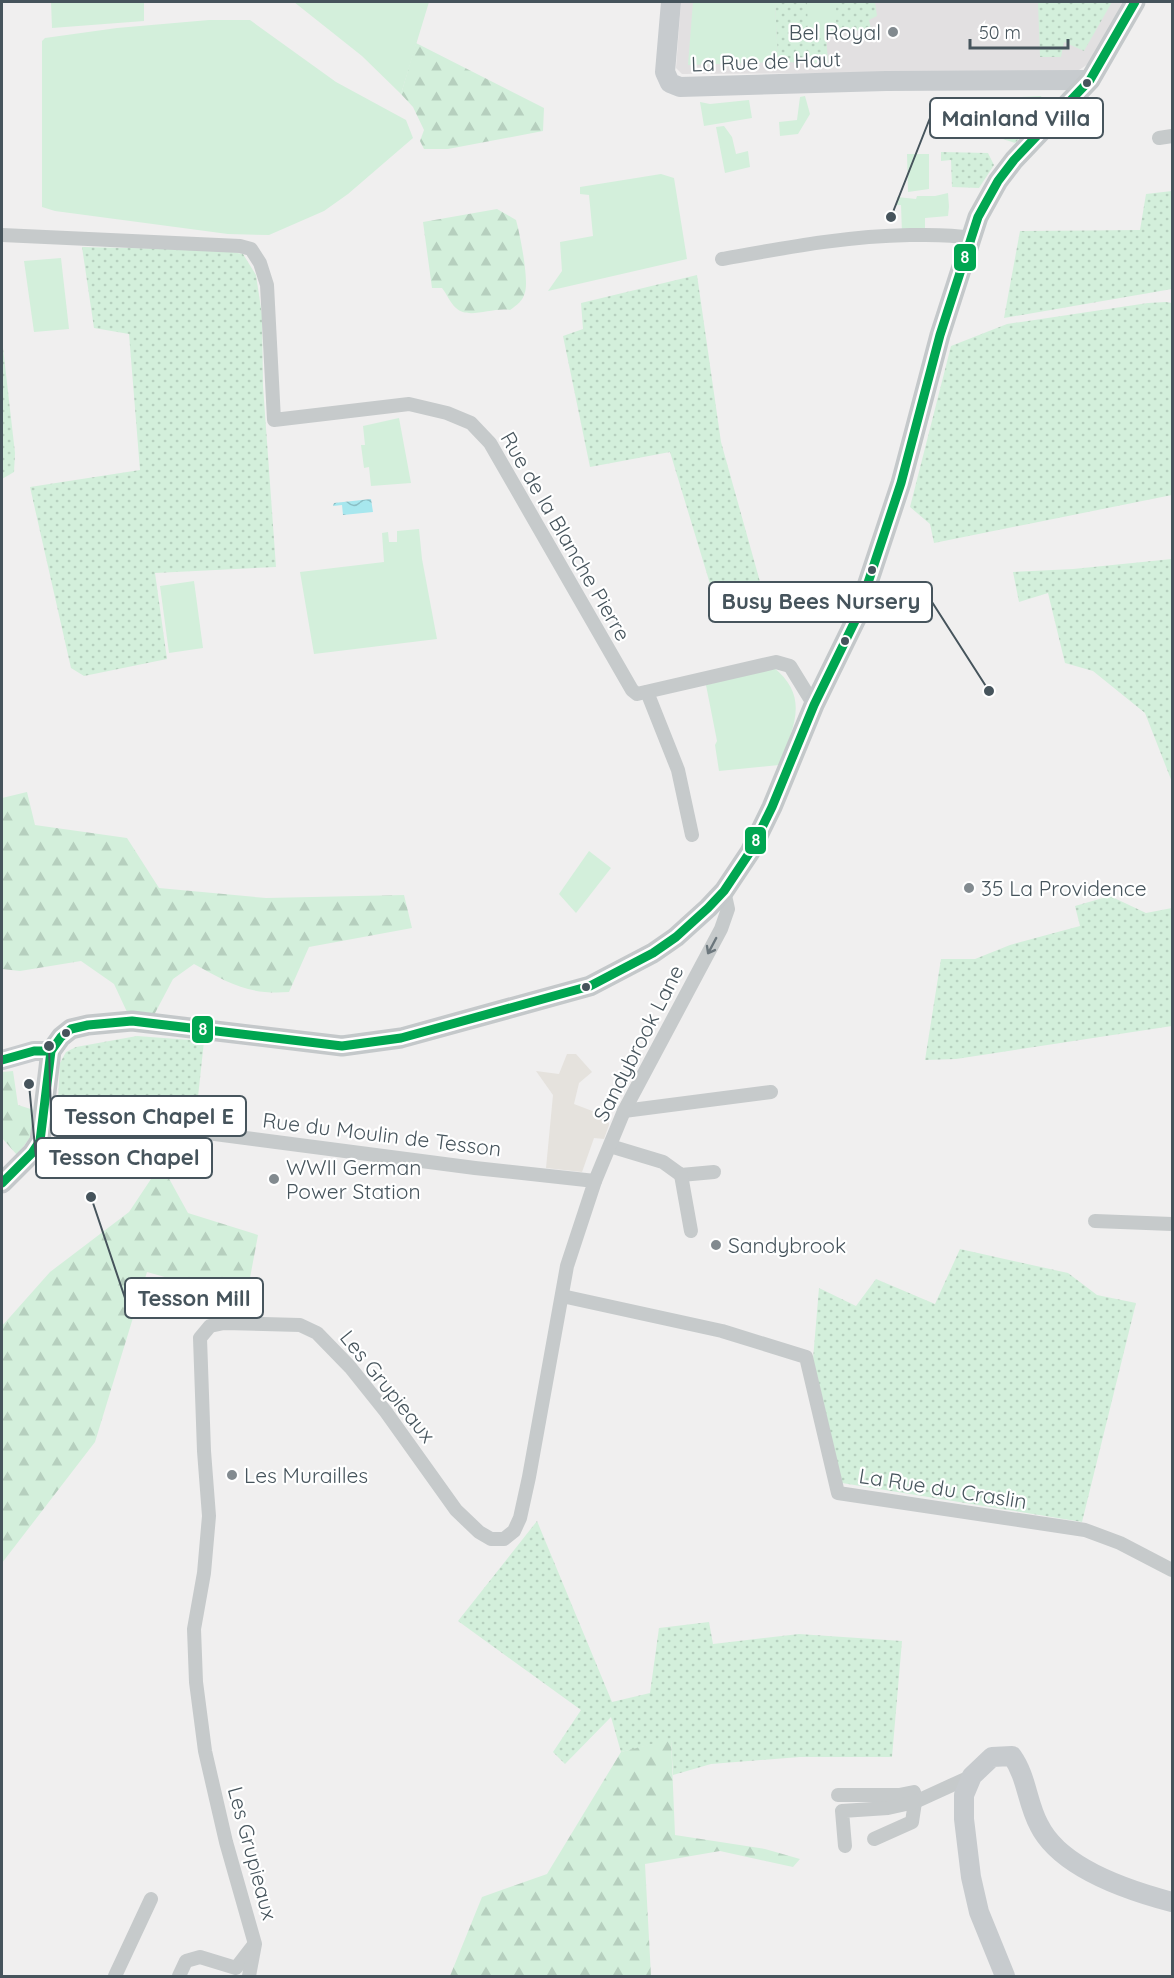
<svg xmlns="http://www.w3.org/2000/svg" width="1174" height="1978" viewBox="0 0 1174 1978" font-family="Quicksand,sans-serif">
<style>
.commercial{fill:#e5e2dd}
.education{fill:#e2e0e1}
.grass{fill:url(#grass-dots)}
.forest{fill:url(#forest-firs)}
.garden{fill:#d3efdb}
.water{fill:url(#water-waves)}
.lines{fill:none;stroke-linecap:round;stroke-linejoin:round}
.street{stroke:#c6cacb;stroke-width:14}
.secondary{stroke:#c7cbce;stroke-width:20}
.primary{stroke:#c4c8ca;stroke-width:21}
.bus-1-casing{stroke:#fff;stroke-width:14}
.bus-1{stroke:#00a651;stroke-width:9}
.oneway{stroke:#6c777d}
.poi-dot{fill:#828a8f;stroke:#fff;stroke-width:2}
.bus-dot{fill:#46545c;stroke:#fff;stroke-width:2}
.labels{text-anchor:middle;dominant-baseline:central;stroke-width:4.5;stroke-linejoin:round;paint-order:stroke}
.poi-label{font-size:21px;fill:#46545c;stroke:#fff;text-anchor:start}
.street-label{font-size:21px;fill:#46545c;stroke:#fff}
.leader{fill:none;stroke:#46545c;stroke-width:2}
.callout-dot{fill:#46545c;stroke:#fff;stroke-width:2}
.callout{fill:#fff;stroke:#46545c;stroke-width:2}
.callout-label{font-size:22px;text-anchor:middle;font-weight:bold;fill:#46545c}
.line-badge{stroke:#fff;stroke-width:2}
.badge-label{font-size:16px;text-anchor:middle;font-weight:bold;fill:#fff}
</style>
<defs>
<pattern id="grass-dots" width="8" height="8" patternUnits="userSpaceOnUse" patternTransform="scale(1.5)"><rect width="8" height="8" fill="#d3efdb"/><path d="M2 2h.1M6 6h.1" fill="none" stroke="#b6cfbe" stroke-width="1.8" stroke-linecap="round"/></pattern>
<pattern id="forest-firs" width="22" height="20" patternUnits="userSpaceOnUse" patternTransform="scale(1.5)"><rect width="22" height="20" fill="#d3efdb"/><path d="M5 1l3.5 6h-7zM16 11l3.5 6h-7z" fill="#b6cfbe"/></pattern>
<pattern id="water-waves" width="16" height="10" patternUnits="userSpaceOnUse" patternTransform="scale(1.5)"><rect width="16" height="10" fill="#a7e7ee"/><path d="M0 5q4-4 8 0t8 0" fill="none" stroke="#8abec4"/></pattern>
</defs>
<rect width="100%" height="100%" fill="#f0efef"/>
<path class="commercial" d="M567,1054h9l16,18 -13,11 -5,21 34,13 1,8 -5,14 -10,-1 -12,34 -36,-4 7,-73 -17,-24 23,3z"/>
<path class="education" d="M681,2h443l-33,60 -15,10 -394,2 -6,-6z"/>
<g class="grass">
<path d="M775,2h100l2,14 -8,4 2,9 -45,5 2,29 -50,-1z"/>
<path d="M1038,2h74l-28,49 -20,-9 -3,15h-21z"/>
<path d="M1041,96l7,14 -33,33 -15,-5 1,-8 4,-1 -3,-31z"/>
<path d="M941,152l47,1 6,12 -15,23 -27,-1 -1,-27 -10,1z"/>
<path d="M1172,191v98l-168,29 16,-87 120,-1 6,-36z"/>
<path d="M82,247l139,3 22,4 13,21 6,40 1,71 13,181 -121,6 12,86 -83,17 -13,-8 -41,-181 110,-17 -11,-136 -35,-6z"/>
<path d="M697,275l24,167 41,147 -48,8 -44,-145 -80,15 -27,-131 20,-7 -2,-26z"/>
<path d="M1166,302l6,1v192l-238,48 -4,-19 -20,-17 41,-161 56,-22 141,-21z"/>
<path d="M2,339l13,114 -1,19 -12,7z"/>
<path d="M1172,559v223l-27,-69 -52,-42 -28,-8 -17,-70 -29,9 -6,-30 60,-3z"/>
<path d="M1110,896l36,17 26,-5v118l-216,33 -31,1 16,-101h34l35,-14 70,-19 -5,-20z"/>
<path d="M137,1036l67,5 -9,84 -28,4 -47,30 -32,1 -33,-4 5,-93 6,-11 10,-5z"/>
<path d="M960,1249l108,24 29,22 39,8 -54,219 -240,-39 -29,-124 6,-71 37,18 20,-27 59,25z"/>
<path d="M537,1521l75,181 38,-9 9,-65 50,-6 4,22 86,-10 103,7 -10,116h-92l-89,7 -38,11 -2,-35 -50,12 -10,-35 -46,47 -12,-12 28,-42 -123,-89z"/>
</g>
<g class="forest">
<path d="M416,43l128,65 -1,23 -95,18h-24l-4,-8 4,-11 -11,-23 -12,-13z"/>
<path d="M497,209l19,11c4,14 13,60 9,72 -2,9 -8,13 -15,18 -18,-3 -42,10 -54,-2 -6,-5 -9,-14 -14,-20h-10l-9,-66z"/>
<path d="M27,792l8,33 92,13 32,50 107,10 138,-3 8,33 -103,19 -20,45c-42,3 -60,-9 -95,-28l-21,15 -19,36 -27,-3 -13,-28 -33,-23 -61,10 -18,-2v-171z"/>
<path d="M13,1071l5,34 19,6 -5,24 -15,20 -15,-17v-66z"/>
<path d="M161,1164l27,49 70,22 -8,43 -64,5 -39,-11 -52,170 -93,121v-237l48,-54 79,-60z"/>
<path d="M671,1739l4,96 90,14 35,10 -7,8 -73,-16 -75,13 6,112h-201l32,-79 65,-23 74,-122z"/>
</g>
<g class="garden">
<path d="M51,2h93v19l-92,7z"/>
<path d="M294,2h135l-28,92 -39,-38z"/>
<path d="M693,2h82l3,60 -90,3z"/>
<path d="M807,2h29v32h-28z"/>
<path d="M209,20h41l86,62 70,38 7,18 -65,56 -24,17 -55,24 -41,-1 -173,-23 -13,-4v-166l3,-3 72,-10z"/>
<path d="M805,96l5,18 -12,20 -18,2 -1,-14 18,-2 3,-23z"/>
<path d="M749,100l3,18 -48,8 -4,-24 10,2z"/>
<path d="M724,126l8,11 4,17 12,-3 2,16 -25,6 -9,-46z"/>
<path d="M907,154h22v35l-21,3z"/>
<path d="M661,174l13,4 13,81 -139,32 14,-20 -2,-29 33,-6 -4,-41 -9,-1v-7z"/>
<path d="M948,193l1,14 -1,9 -23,2v14l-23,1 -1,-28h-4v-8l19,2 1,-3h18z"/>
<path d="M61,258l8,71 -35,3 -10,-71z"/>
<path d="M399,418l12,65 -40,3 -2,-19 -5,1 -3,-23h4l-2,-19z"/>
<path d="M419,529l3,30 15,80 -123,15 -14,-82 84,-10 -2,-29 6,-1 1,10h8v-11z"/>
<path d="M194,581l9,67 -34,5 -9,-67z"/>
<path d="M773,667c38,30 20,61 6,98l-60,6 -4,-26 2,-4 -11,-56z"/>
<path d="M589,851l22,17 -35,45 -17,-19z"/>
</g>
<path class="water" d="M371,499l2,13 -30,3 -1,-10 -9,1 1,-3z"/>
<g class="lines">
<g class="street">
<path d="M1159,138l13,-2"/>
<path d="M2,235l238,11 11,3 9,14 7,22 7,135 135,-16 38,9 24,10 19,20 142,247 5,4 139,-32 14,4 24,39"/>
<path d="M722,259c62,-11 124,-23 188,-24 21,0 40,-1 60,3"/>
<path d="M647,692l31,78 14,65"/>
<path d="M624,1111l147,-19"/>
<path d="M610,1146l53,16 18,13 33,-3"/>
<path d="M32,1153c29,16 77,21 107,4 8,-4 15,-11 23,-16 9,-6 20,-8 30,-10l283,37 120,13"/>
<path d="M681,1175l10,56"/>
<path d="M1095,1221l77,3"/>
<path d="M562,1296l160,35 84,26 32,136 247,37 35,13 52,27"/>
<path d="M838,1795h61l15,-3 1,10 -3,20 -38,17"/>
<path d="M845,1846l-3,-35 46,-3 27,-6 57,-26"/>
<path d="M115,1976l36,-77"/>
<path d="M179,1976l7,-15 14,-4 36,11 17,-22"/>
<path d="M249,1976l6,-32 -29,-102 -21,-91 -9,-69 -2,-53 10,-56 5,-57 -5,-65 -4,-113 10,-12 14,-3 76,2 17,8 33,34 36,45 70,98 23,22 12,7h13l10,-8 6,-13 9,-41 38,-211 28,-85 29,-70 97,-182 7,-20 -4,-18"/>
</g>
<g class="secondary">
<path d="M671,2l-6,70 5,11 10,4 206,-6 204,-1"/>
<path d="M2,1060l32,-9h17"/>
<path d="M1005,1976l-26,-64 -8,-35 -7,-58v-24l8,-19 20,-19 20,-1c15,21 15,47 27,69 21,43 91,66 133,77"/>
</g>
<path class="primary" d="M2,1183l30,-30 8,-12 11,-90 10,-14 10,-8 17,-4 44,-4 210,25 59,-8 189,-52 63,-33 23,-16 32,-29 16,-17 26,-39 22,-45 42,-102 42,-86 45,-136 39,-148 38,-118 20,-36 16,-21 76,-80 45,-78"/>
<g class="bus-1-casing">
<g id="bus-1">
<path d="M2,1060l32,-9h17"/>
<path d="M2,1183l30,-30 8,-12 11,-90 10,-14 10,-8 17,-4 44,-4 210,25 59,-8 189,-52 63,-33 23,-16 32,-29 16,-17 26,-39 22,-45 42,-102 42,-86 45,-136 39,-148 38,-118 20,-36 16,-21 76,-80 45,-78"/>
</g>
</g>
<use href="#bus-1" class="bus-1"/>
</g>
<defs><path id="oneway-shaft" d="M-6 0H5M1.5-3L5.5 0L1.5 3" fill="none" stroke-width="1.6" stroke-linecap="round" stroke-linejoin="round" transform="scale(1.5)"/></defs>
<use class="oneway" href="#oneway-shaft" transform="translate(712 946) rotate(118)"/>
<g class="poi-dot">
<circle cx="893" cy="32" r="6"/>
<circle cx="969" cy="888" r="6"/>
<circle cx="274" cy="1179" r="6"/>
<circle cx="716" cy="1245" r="6"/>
<circle cx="232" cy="1475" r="6"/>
</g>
<g class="bus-dot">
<circle cx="1087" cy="83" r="5"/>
<circle cx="872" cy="570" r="5"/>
<circle cx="845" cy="641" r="5"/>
<circle cx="586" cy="987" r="5"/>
<circle cx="66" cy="1033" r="5"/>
</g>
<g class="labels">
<g class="poi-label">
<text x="881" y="32" text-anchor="end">Bel Royal</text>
<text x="981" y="888">35 La Providence</text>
<text x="286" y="1167">WWII German<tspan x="286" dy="24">Power Station</tspan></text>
<text x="728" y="1245">Sandybrook</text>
<text x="244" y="1475">Les Murailles</text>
</g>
<g class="street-label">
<text transform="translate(766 61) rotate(-2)">La Rue de Haut</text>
<text transform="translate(566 536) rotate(60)">Rue de la Blanche Pierre</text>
<text transform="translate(638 1043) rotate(-63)">Sandybrook Lane</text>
<text transform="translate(382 1134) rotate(7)">Rue du Moulin de Tesson</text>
<text transform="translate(388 1386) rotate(51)">Les Grupieaux</text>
<text transform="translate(943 1488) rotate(9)">La Rue du Craslin</text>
<text transform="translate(253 1853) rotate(75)">Les Grupieaux</text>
</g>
</g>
<path class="leader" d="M891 217L930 118M989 691L932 602M49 1046L51 1116M29 1084L36 1158M91 1197L125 1298"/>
<g class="callout-dot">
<circle cx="891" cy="217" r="6"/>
<circle cx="989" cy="691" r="6"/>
<circle cx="49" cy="1046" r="6"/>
<circle cx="29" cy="1084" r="6"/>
<circle cx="91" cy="1197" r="6"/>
</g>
<g class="callout">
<rect x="930" y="98" width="173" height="40" rx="6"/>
<rect x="709" y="582" width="223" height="40" rx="6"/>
<rect x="51" y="1096" width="195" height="40" rx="6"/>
<rect x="36" y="1138" width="176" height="40" rx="6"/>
<rect x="125" y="1278" width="138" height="40" rx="6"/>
</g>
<g class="callout-label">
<text x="1016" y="126">Mainland Villa</text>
<text x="821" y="609">Busy Bees Nursery</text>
<text x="149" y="1124">Tesson Chapel E</text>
<text x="124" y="1165">Tesson Chapel</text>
<text x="194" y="1306">Tesson Mill</text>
</g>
<g class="line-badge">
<rect x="953" y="243" width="24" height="29" rx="6" fill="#00a651"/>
<rect x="744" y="826" width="23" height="29" rx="6" fill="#00a651"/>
<rect x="191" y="1015" width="23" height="29" rx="6" fill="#00a651"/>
</g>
<g class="badge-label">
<text x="965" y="263">8</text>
<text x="756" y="846">8</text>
<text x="203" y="1035">8</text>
</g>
<rect width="1174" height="1978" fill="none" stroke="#46545c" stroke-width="6"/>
<path d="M970 39v9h98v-9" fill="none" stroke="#46545c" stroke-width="3"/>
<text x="979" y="39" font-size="18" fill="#46545c" stroke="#ffffff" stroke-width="4.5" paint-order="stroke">50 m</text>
</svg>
